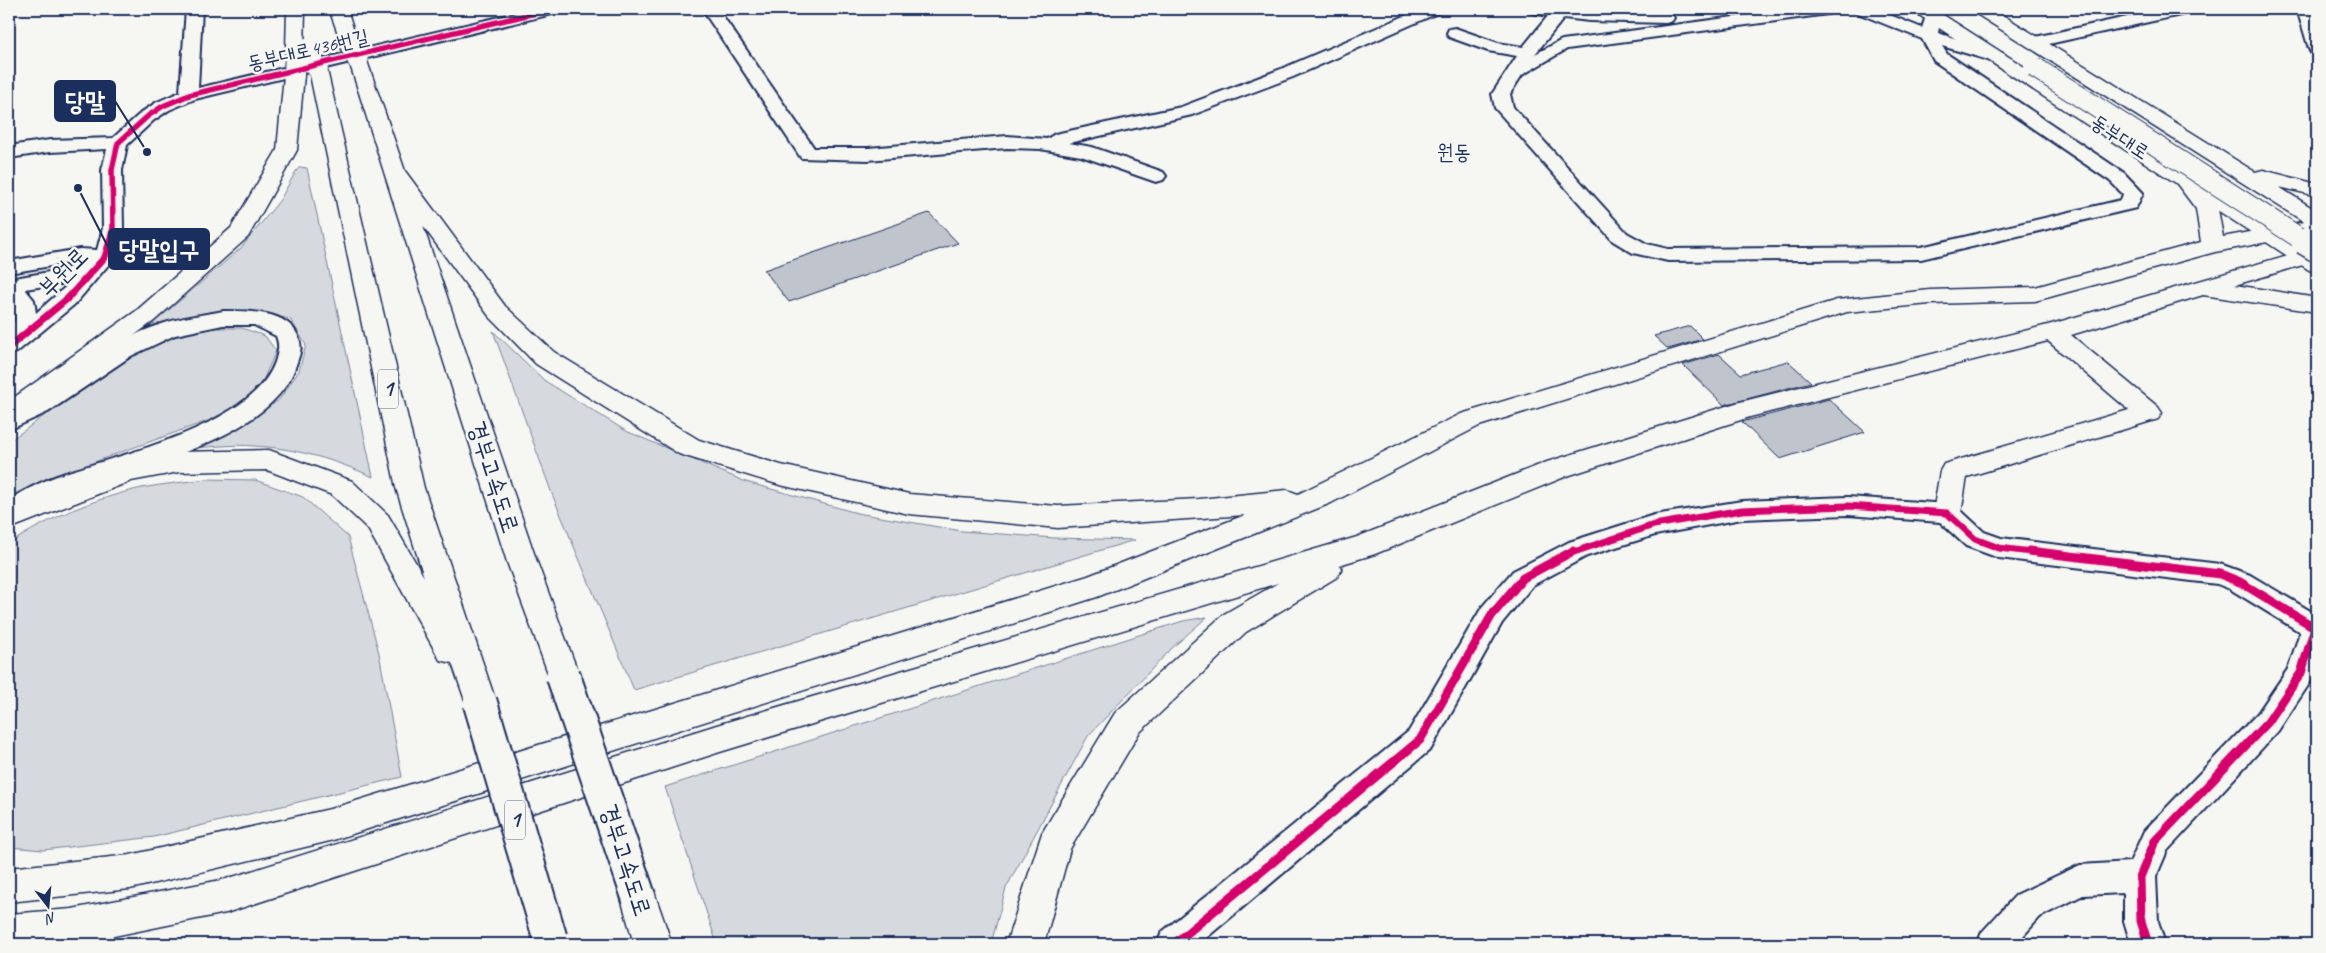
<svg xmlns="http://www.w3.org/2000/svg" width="2326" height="953" viewBox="0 0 2326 953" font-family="Caveat,'Poor Story',sans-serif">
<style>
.green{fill:#d6d9dd;stroke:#78849e}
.building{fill:#c0c4cd;stroke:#1b2f5e}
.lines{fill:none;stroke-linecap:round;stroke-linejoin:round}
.minor-casing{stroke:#1b2f5e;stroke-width:4}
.major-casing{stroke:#1b2f5e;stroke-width:3}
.highway-casing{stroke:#1b2f5e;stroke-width:3}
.minor{fill:#f6f6f2;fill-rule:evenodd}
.major{fill:#f6f6f2;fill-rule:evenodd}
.highway{fill:#f6f6f2;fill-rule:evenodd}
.major-bridge-far1-casing{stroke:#1b2f5e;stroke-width:22;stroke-linecap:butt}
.major-bridge-casing{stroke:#1b2f5e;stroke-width:29;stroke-linecap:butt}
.highway-bridge-far1-casing{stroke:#1b2f5e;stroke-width:22;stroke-linecap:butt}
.highway-bridge-casing{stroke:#1b2f5e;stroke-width:37;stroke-linecap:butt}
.major-bridge-far1{stroke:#f6f6f2;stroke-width:20}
.major-bridge{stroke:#f6f6f2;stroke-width:26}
.highway-bridge-far1{stroke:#f6f6f2;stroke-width:20}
.highway-bridge{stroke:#f6f6f2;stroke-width:33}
.cycleway-far2-casing{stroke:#f6f6f2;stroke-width:8}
.cycleway-far1-casing{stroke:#f6f6f2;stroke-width:10}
.cycleway-casing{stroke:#f6f6f2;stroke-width:12}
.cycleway-far2{stroke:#d6006c;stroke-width:5.5}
.cycleway-far1{stroke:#d6006c;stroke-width:7}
.cycleway{stroke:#d6006c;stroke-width:9}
.labels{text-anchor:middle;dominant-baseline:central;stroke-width:5;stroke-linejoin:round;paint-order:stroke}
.far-street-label{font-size:20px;fill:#1b2f5e;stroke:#f6f6f2}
.far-quarter-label{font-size:21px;fill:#1b2f5e;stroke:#f6f6f2}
.shield{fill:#f6f6f2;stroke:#5d6b8a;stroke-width:1}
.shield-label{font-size:22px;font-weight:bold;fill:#1b2f5e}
.street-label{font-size:24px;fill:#1b2f5e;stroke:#f6f6f2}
.leader{fill:none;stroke:#1b2f5e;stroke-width:2}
.callout-dot{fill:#1b2f5e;stroke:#f6f6f2;stroke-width:2}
.callout{fill:#1b2f5e;stroke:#1b2f5e;stroke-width:2}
.callout-label{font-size:25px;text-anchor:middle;font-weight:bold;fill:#fff}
</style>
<rect width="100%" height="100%" fill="#f6f6f2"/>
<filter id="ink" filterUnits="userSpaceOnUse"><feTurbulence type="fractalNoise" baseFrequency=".02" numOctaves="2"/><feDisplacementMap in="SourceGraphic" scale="10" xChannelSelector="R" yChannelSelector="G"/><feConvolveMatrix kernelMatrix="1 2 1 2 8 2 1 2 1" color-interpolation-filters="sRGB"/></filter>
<g filter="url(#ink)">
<g class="green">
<path d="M300,167l7,1 66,309c-38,-17 -77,-29 -119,-31 -20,-2 -42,1 -62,2l48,-22 39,-26 20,-29 7,-26 -16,-26 -42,-9 -56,6 -44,12 93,-80 39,-48 16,-29z"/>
<path d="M214,328h28l23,8 11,15 -16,36 -26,20 -24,13 -108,39 -93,41v-59c45,-30 86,-70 135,-93 23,-10 46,-16 70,-20z"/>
<path d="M493,331l52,50 81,50 120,51 111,31 105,18 92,7 81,2 -501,150 -82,-196z"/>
<path d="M206,479l49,1 48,17 45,40 31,116 23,124 -248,60 -111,13 -34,-3v-303c39,-26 87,-46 133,-56 21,-4 43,-6 64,-9z"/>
<path d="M1207,617l-35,31 -84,88 -82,152 -15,56h-274l-52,-157 518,-166z"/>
</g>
<g class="building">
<path d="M929,213l29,30 -169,59 -25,-32z"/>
<path d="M1690,326l13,13 -35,10 -14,-13z"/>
<path d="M1719,354l22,20 47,-13 23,21 -87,23 -41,-40z"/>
<path d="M1829,399l36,33 -85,27 -38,-37z"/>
</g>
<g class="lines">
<g class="minor-casing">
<g id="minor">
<path d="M186,9h16l-4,79 335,-79h27l-2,3 -6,2 -357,85 -26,11 -15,10 -27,25 -5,25 1,58 -8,29 -40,47 -58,48 -8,2v-25l6,-9 -3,-19 -3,-4v-18l57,-10 15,-8 -72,12v-12l71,-12 17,1 6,-22 -1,-58 5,-21 -57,3 -41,6v-12l41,-6 63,-2 29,-26 15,-10 23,-10zM71,282l-35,31 -2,-13 -9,-11z"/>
<path d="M702,9h16l96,139h54l139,-12 40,3 8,-5 126,-27 100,-38 140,-60h21l-2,3 -147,65 -101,38 -123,28 23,4 71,25 3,4 -3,4 -7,2 -75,-26 -41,-7 -33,-1 -139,12 -67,-2z"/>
<path d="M1526,9l140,4 6,2 2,3 -2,3 -6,2 -77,-2 -25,-3 -29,36 27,-14 232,-31h42l-2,3 -6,2 -261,35 -45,26 -12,19 3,13 114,126 20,11 21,5 253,-2 200,-47 2,-6 -13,-13 -176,-120 -12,-22 -67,-27 -2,-3h22l47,19 5,-15h12l2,3 -3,17 66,21 3,4 -3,4 -6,1 -56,-17 5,8 177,119 19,20 -7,15 -215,51 -253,2 -35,-8 -20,-12 -118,-133 -3,-14 25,-38 -29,-5 -39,-14 -2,-4 2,-4 6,-1 43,15 25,4 25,-31 -20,-4z"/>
<path d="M2164,9h29l-2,3 -6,2 -150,33 -6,-1 -2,-4 2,-4 6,-1z"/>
<path d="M2297,9h16l4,14v31l-6,-1 -2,-4z"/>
<path d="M2317,219v12l-46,10 -7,-2 -3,-4 3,-4z"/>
<path d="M223,311c23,0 64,-1 75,25 5,11 2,18 -2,29 -24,74 -157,100 -222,124 -22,8 -42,24 -65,30v-20c16,-8 31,-17 48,-23 60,-21 195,-49 218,-114 3,-10 5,-16 1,-26l-22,-11h-31l-48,10 -44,21 -83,56 -39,18v-18c52,-27 97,-70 153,-88 20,-7 41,-9 61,-13z"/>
<path d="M1848,497l99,7 9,2 28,26 17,6 219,26 30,11 62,37 5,-2v57l-6,14 -33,50 -111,120 -11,26 2,44 7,23h-34l-7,-23v-28l-41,2 -43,22 -24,27h-39l5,-12 34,-37 64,-30 50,-3 14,-31 114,-118 30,-44 12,-37 -70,-43 -13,-5 -218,-26 -33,-12 -26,-24 -92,-7 -106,4 -87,16 -68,21 -54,29 -31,38 -71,126 -232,195h-42l5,-12 247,-201 73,-124 31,-36 56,-29 85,-27 88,-14z"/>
</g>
</g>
<g class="major-casing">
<g id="major">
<path d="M1913,9h21l383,246v17l-8,-2 -393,-257z"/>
<path d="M1972,9h21l262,163 8,-2 54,14v12l-38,-9 38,24v16l-8,-2 -334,-212z"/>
</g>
</g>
<g class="highway-casing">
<g id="highway">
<path d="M287,9h18l-1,42 -2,4 -7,2 -7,-2 -2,-4z"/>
<path d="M329,9h18l9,29 -3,4h-12z"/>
<path d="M358,55l7,2 2,4 38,110 100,135 49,46 145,88 82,25 128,29 149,12 141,-7 88,-9 11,4 163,-80 376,-114 93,-10 105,-3 166,-45 -5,-33 -22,-29 3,-5 8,-1 8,1 22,29 3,5 5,28 47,-9 8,2 3,5 -3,5 -63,12 -180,49 -105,3 -83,8 -368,114 -148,77 -234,94 -767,244 -200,48 -121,13v-34l121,-13 200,-46 758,-233 157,-61 -187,13 -149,-14 -129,-29 -101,-31 -143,-90 -47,-48 -66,-90 114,336 42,113 -5,9 -11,4 -11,-4 -45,-122 -158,-501 2,-4z"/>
<path d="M318,64l7,2 2,4 97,418 72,214 -5,10 -11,4 -11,-4 -17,-49 -12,-3 -72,-131 -36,-34 -65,-25 -88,2 -48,9 -122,48v-21l117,-46 53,-10 90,-2 83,31 36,34 36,62 -28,-89 -87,-418 2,-4z"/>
<path d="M294,69l7,2 3,4 -7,75 -49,87 -94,84 -136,99 -9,3v-22l127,-90 95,-83 46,-78 7,-75 3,-4z"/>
<path d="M2305,250l8,2 3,5 -3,5 -78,23 82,13v14l-114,-17 -132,40 87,72 4,6 -4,6 -191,58 -6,36 -4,7 -10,3 -10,-3 -4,-7 7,-42 4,-7 185,-54 -81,-69 -298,76 -183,59 -192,78 -36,11 3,4 -5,8 -91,55 -107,101 -69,116 -26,95h-38l36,-111 73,-120 109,-99 54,-31 -558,169 -494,161 -151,31h-66v-30l63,-5 154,-30 494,-155 637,-187 190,-75 189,-59 312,-78z"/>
<path d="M639,881l13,5 20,58h-38l-13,-46 5,-12z"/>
</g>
</g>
<use href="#minor" class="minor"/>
<use href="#major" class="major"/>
<use href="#highway" class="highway"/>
<g class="major-bridge-far1-casing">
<path id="major-bridge-far1" d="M2034,67l272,175"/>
</g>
<g class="major-bridge-casing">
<path id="major-bridge" d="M2304,241l13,8"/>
</g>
<g class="highway-bridge-far1-casing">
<g id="highway-bridge-far1">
<path d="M347,38l11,23"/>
<path d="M307,48l11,22"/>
<path d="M294,75l1,-24"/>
</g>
</g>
<g class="highway-bridge-casing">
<g id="highway-bridge">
<path d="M563,675l76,223"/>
<path d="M480,702l70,236"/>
</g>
</g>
<use href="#major-bridge-far1" class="major-bridge-far1"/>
<use href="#major-bridge" class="major-bridge"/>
<use href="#highway-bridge-far1" class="highway-bridge-far1"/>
<use href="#highway-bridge" class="highway-bridge"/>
<g class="cycleway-far2-casing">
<path id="cycleway-far2" d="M109,242l4,-14 -1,-58 6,-27 30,-27 15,-10 26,-11 363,-86"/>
</g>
<g class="cycleway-far1-casing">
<g id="cycleway-far1">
<path d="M9,347l58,-48 38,-42 5,-16"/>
<path d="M1571,553l83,-28 88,-15 106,-4 99,7 28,26 24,9 40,5"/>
</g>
</g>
<g class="cycleway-casing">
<g id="cycleway">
<path d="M2029,551l191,23 20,8 74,45"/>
<path d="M1174,944l246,-204 72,-125 31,-37 50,-27"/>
<path d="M2148,944l-7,-23 -1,-44 15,-36 113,-119 33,-49 16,-52"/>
</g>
</g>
<use href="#cycleway-far2" class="cycleway-far2"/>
<use href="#cycleway-far1" class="cycleway-far1"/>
<use href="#cycleway" class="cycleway"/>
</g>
</g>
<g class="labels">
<g class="far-street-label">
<text transform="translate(308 50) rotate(-13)">동부대로436번길</text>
<text transform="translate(2120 137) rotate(33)">동부대로</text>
</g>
<g class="far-quarter-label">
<text x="1454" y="152">원동</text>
</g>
<g class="shield">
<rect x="378" y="369.5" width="20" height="39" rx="4"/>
<rect x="505" y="800.5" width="20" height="39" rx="4"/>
</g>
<g class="shield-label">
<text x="388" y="389">1</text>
<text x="515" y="820">1</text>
</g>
<g class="street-label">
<text transform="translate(63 272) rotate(-45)">부원로</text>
<text transform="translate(494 477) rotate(72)">경부고속도로</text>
<text transform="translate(626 860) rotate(72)">경부고속도로</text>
</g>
</g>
<path class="leader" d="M147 152L115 101M78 188L109 249"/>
<g class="callout-dot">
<circle cx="147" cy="152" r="5"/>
<circle cx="78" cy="188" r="5"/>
</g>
<g class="callout">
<rect x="55" y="81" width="60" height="40" rx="5"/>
<rect x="109" y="229" width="100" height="40" rx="5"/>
</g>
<g class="callout-label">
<text x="85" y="110">당말</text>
<text x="159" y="258">당말입구</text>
</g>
<rect width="2326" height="953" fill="none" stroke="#f6f6f2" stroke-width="30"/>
<rect x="15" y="15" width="2296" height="923" fill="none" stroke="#1b2f5e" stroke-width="2" filter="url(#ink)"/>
<g transform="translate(48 906) rotate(164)" stroke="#f6f6f2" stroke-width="4" paint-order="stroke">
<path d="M0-4L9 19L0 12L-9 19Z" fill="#1b2f5e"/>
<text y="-8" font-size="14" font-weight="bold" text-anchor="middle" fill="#1b2f5e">N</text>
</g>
</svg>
